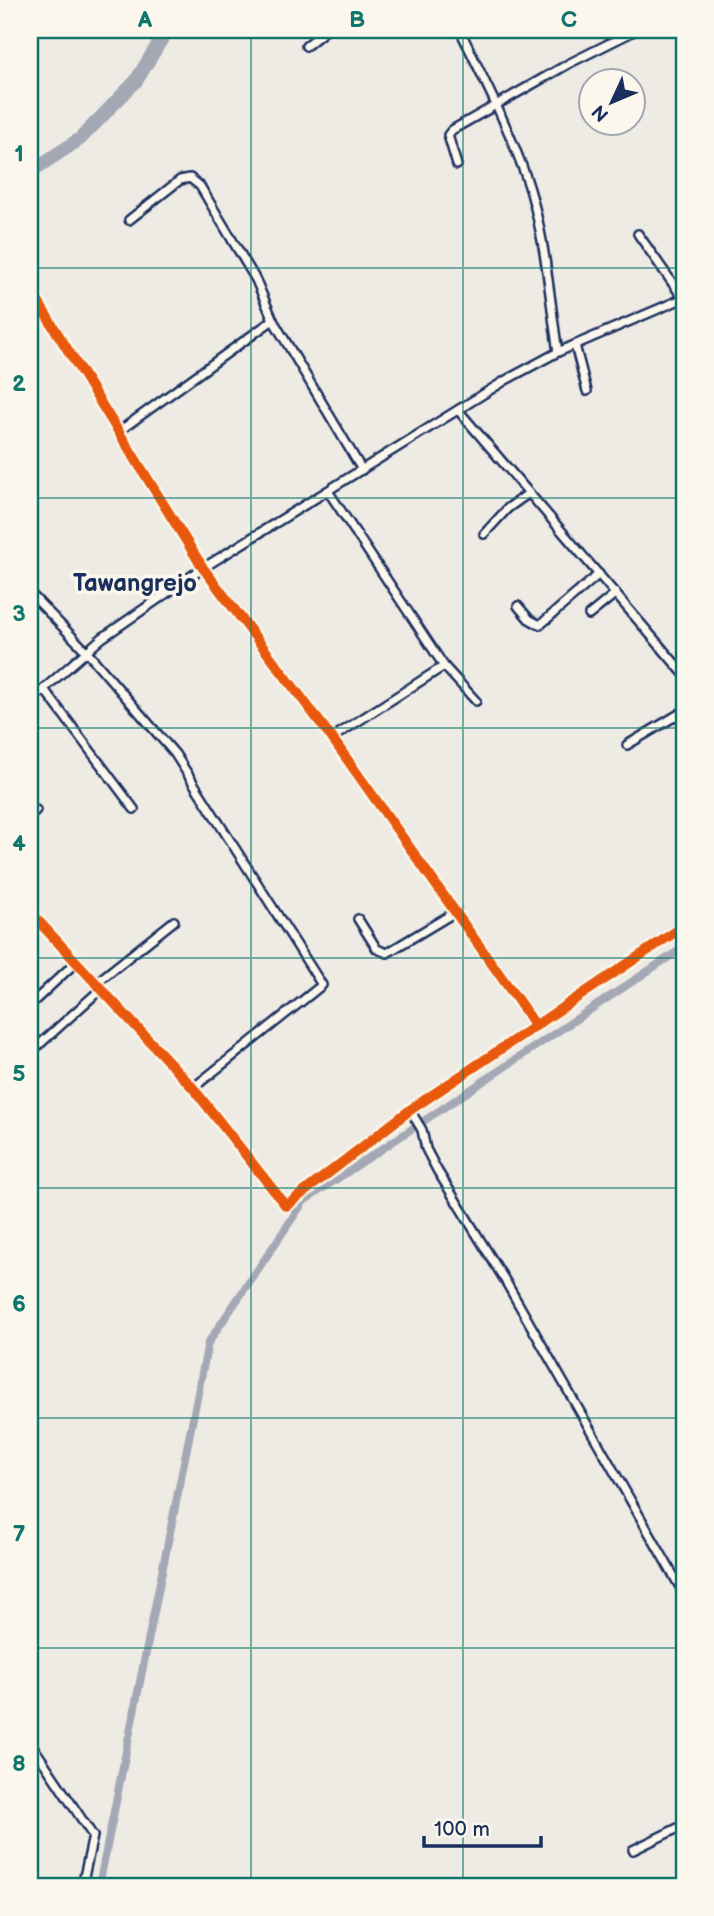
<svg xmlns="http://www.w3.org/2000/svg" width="714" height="1916" viewBox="0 0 714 1916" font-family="'Balsamiq Sans',sans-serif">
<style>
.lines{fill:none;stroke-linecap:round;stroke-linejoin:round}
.canal{stroke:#a3a8b4;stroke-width:8}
.river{stroke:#a3a8b4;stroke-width:14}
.street-casing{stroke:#1b2f5e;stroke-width:12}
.street{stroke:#fbf7ec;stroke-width:7}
.cycleway-casing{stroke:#fbf7ec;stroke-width:15}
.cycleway{stroke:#e8590c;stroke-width:10}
.grid{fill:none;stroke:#0f766e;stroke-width:2;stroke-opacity:0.55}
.labels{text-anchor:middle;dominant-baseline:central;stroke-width:7;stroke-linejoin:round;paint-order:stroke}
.quarter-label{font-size:24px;font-weight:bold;fill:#1b2f5e;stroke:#fbf7ec}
.neatline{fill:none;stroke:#0f766e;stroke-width:2.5}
.grid-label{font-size:23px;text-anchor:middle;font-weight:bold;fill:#0f766e}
</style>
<rect width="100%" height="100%" fill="#eeebe4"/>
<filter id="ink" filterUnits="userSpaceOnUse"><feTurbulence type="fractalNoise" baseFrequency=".0143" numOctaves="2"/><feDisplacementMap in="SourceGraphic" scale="14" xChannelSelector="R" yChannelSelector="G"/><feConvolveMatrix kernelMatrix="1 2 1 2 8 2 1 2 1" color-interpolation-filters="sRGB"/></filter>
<g filter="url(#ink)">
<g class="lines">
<path class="canal" d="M99,1886l109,-543 96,-142 380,-254"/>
<path class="river" d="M30,172l50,-33 56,-58 31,-51"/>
<g class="street-casing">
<g id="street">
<path d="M460,30c23,48 48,96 66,147 19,55 23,118 32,175"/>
<path d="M306,46l20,-16"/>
<path d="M457,165l-9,-30 4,-5 118,-67 66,-33"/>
<path d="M129,220l51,-40 10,-2 10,8 56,94 17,40 89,150"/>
<path d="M638,234l45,64"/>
<path d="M30,289l173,279 129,170 204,288"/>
<path d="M575,345l12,46"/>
<path d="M458,410l226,264"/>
<path d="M118,432l155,-112"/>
<path d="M328,491l116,175"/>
<path d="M484,534l24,-26 21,-15"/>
<path d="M30,593l56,58 89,103 147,231 -129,103"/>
<path d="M518,606l11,13 11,6 59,-51"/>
<path d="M589,615l27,-22"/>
<path d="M44,689l90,120"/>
<path d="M30,701l72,-63 101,-70 303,-188 52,-28 126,-54"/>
<path d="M332,738l112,-72 32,35"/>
<path d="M627,745l57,-34"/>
<path d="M30,816l6,-6"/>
<path d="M30,912l163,176 93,118 124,-96 274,-184"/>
<path d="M358,919l19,30 10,4 70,-42"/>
<path d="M96,983l78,-62"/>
<path d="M30,1005l46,-43"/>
<path d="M30,1053l71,-64"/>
<path d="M410,1110l12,20 4,19 11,21 69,112 178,312"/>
<path d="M30,1742l63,94 -11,50"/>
<path d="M633,1850l51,-25"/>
</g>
</g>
<use href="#street" class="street"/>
<g class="cycleway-casing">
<g id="cycleway">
<path d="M30,289l173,279 129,170 204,288"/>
<path d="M30,912l163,176 93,118 124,-96 274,-184"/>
</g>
</g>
<use href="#cycleway" class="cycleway"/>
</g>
</g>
<path class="grid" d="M251,30v1856M463,30v1856M30,268h654M30,498h654M30,728h654M30,958h654M30,1188h654M30,1418h654M30,1648h654"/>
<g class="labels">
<g class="quarter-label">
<text x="135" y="583">Tawangrejo</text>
</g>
</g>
<rect width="714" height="1916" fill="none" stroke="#fbf7ec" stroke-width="77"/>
<g transform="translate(612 102) rotate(226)"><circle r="33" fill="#fbf7ec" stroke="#a1a7b3" stroke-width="2"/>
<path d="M0-5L12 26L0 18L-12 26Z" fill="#1b2f5e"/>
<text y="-10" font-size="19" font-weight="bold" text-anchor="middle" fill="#1b2f5e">N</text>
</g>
<path d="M424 1836v10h117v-10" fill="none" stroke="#1b2f5e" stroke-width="3.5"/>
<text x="434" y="1836" font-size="21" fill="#1b2f5e" stroke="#fbf7ec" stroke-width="5" paint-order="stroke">100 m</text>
<rect x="38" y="38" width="638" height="1840" class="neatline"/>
<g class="grid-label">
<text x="145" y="27">A</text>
<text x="357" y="27">B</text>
<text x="569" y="27">C</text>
<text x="19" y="161">1</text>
<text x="19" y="391">2</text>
<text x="19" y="621">3</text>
<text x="19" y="851">4</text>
<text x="19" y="1081">5</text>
<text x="19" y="1311">6</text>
<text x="19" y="1541">7</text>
<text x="19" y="1771">8</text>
</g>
</svg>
